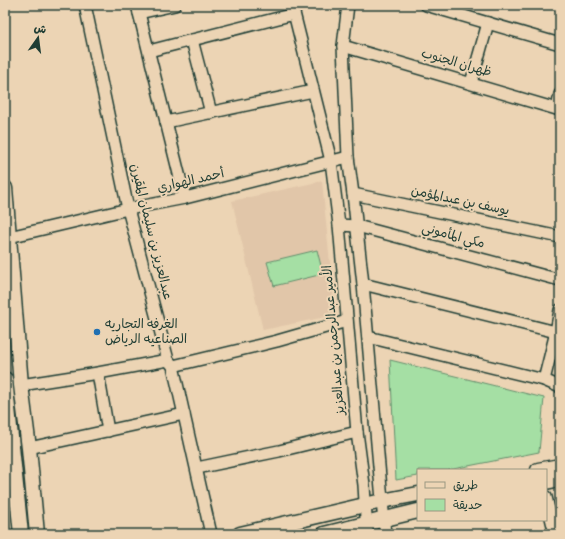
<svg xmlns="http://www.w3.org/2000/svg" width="565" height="539" viewBox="0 0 565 539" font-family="Dekko,'Playpen Sans Arabic',sans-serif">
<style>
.built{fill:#e1c6a9}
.green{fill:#a5dfa4;stroke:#628e6c}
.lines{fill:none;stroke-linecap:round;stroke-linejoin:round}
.minor-casing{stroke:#1f3d34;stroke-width:14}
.major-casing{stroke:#1f3d34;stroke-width:17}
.minor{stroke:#ecd4b4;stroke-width:11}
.major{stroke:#ecd4b4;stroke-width:14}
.poi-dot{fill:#1f6fb2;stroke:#ecd4b4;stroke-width:1.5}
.labels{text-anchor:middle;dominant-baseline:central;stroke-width:4;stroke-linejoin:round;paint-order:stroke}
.street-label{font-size:13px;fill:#1f3d34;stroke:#ecd4b4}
.poi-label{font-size:13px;fill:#1f3d34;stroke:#ecd4b4;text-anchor:start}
</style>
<rect width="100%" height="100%" fill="#ecd4b4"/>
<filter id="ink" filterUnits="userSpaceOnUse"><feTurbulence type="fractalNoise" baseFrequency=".025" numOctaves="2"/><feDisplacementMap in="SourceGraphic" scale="8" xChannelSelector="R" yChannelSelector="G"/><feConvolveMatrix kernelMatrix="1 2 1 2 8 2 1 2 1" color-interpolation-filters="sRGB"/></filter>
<g filter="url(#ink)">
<path class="built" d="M322,181l13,134 -72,15 -31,-129z"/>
<g class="green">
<path d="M317,250l6,24 -49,12 -7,-24z"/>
<path d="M390,360l154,38 -5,54 -91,18h-30v6l-22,4z"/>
</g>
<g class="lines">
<g class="minor-casing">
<g id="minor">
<path d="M85,5l43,204 40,151 5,6 38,168"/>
<path d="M137,5l48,193"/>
<path d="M292,5l39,156 8,64 18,207 7,53 3,49"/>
<path d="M348,5l-5,41 5,111 5,37 10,90 22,250"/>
<path d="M426,5l134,39"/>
<path d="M139,13l36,-8"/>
<path d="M192,40l19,73"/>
<path d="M343,46l217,64"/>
<path d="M149,51l145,-37"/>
<path d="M471,83l17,-60"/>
<path d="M557,109l3,-15"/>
<path d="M166,122l147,-31"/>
<path d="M353,194l207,43"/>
<path d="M339,225l18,1 203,54"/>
<path d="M9,237l119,-28 57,-11 163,-41"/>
<path d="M363,284l193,48"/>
<path d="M368,337l176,43 16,7"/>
<path d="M173,366l104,-25 70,-20"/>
<path d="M98,373l10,58"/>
<path d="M544,380l12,-48 4,-22"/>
<path d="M21,385l77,-12 70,-13"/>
<path d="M29,448l155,-34"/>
<path d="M197,468l82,-17 78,-19"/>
<path d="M546,497l9,37"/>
</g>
</g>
<g class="major-casing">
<g id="major">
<path d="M5,188l16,197 8,63 8,86"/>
<path d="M5,379l16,155"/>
<path d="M538,470l22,-4"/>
<path d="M546,482l14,-3"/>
<path d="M240,534l142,-33 36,-7"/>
<path d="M324,534l94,-23"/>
</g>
</g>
<use href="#minor" class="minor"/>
<use href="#major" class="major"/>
</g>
</g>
<circle class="poi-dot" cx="97" cy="332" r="4"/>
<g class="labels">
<g class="street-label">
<text transform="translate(456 64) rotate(16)">ظهران الجنوب</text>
<text transform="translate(191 182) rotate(-13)">أحمد الهواري</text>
<text transform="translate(460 202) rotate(12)">يوسف بن عبدالمؤمن</text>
<text transform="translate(150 232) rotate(76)">عبدالعزيز بن سليمان المقيرن</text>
<text transform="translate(453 237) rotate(15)">مكي المأموني</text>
<text transform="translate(335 340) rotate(-95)">الأمير عبدالرحمن بن عبدالعزيز</text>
</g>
<g class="poi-label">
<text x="105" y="325">الغرفه التجاريه<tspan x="105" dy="15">الصناعيه الرياض</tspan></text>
</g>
</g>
<rect width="565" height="539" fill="none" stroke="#ecd4b4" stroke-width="20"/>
<rect x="10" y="10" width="545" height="519" fill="none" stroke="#1f3d34" stroke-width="1.5" filter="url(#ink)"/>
<rect x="417" y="469" width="130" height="52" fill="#ecd4b4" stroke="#9a9881"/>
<rect x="425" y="482" width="20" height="6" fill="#ecd4b4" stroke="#9a9881"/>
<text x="453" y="489" font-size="12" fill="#1f3d34">طريق</text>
<rect x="425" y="499" width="20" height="12" fill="#a5dfa4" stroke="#9a9881"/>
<text x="453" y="509" font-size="12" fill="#1f3d34">حديقة</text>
<g transform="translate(38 38) rotate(14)" stroke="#ecd4b4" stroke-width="3" paint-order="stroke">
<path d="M0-3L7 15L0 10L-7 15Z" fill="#1f3d34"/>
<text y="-6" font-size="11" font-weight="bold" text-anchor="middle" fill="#1f3d34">ش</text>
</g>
</svg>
